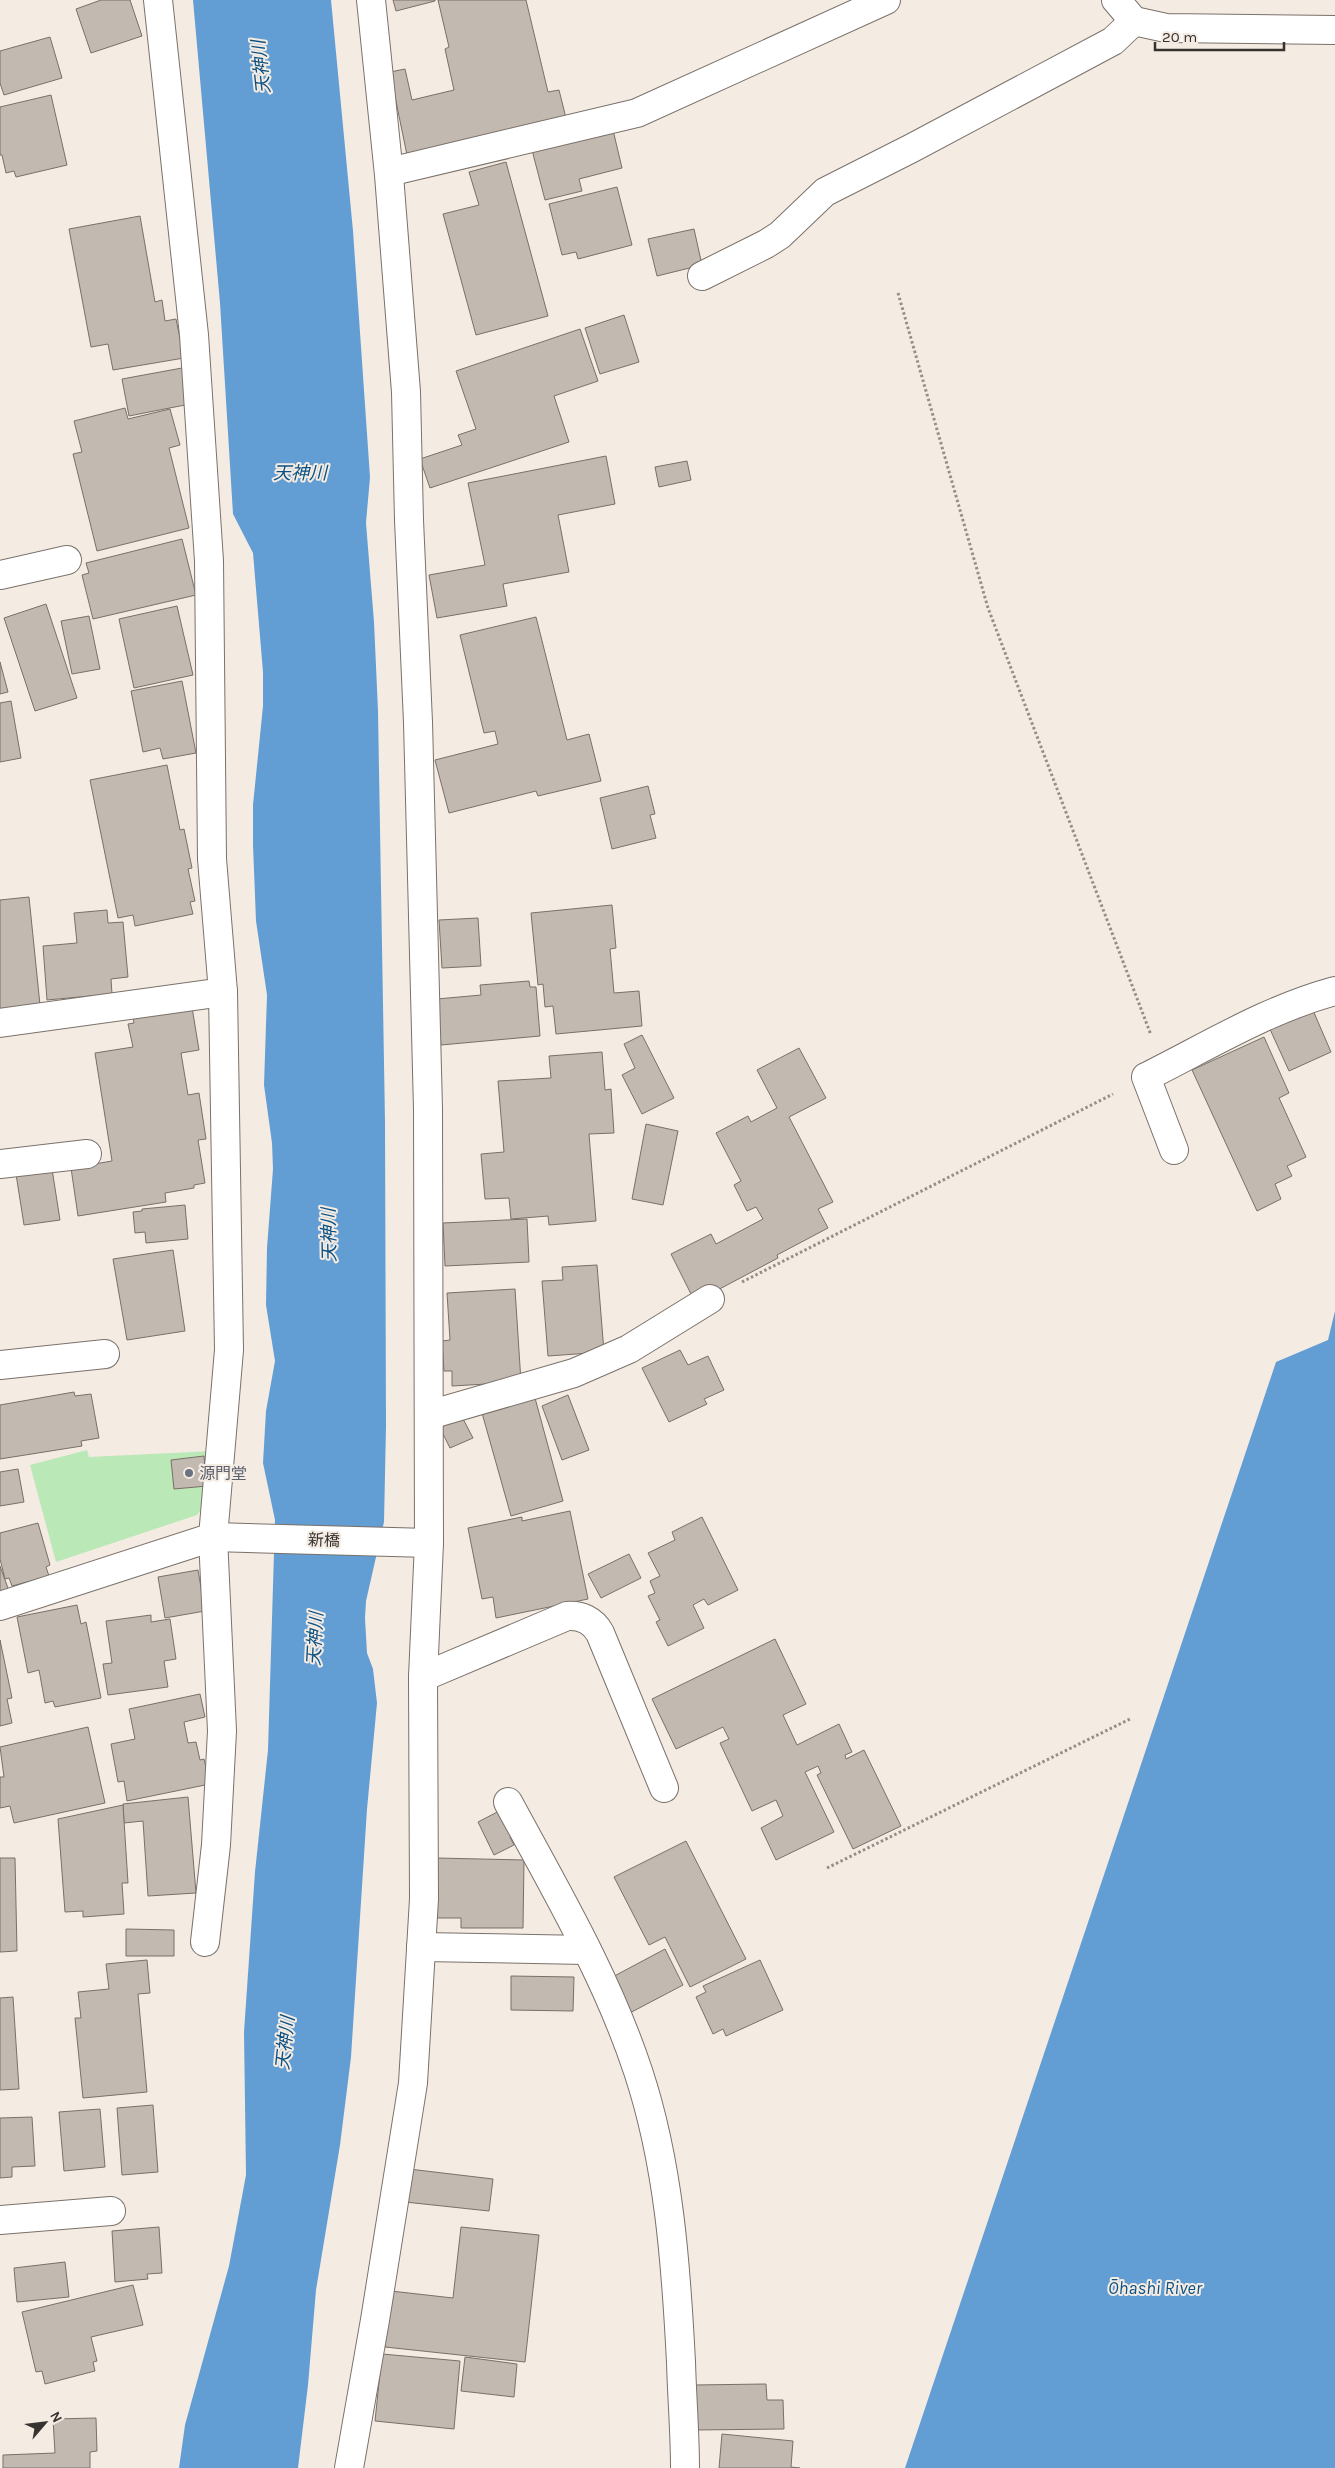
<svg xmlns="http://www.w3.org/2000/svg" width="1335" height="2468" viewBox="0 0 1335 2468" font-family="Karla,'Noto Sans JP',sans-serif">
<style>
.green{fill:#bbe8b7}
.water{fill:#629ed4}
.building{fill:#c2b9b1;stroke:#797069}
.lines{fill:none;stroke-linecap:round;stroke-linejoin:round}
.minor-casing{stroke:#7a716a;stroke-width:30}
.path{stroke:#958e89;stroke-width:3;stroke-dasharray:2.5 2.5;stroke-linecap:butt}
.minor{stroke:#fff;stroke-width:28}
.worship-dot{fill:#6b7280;stroke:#f4ebe3;stroke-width:2}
.labels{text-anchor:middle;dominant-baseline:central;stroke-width:4;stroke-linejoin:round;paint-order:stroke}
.worship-label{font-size:16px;fill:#5b616d;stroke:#f4ebe3;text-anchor:start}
.street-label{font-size:16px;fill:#36322f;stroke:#f4ebe3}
.water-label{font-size:18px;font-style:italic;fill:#0b5184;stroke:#f4ebe3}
</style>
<rect width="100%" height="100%" fill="#f4ebe3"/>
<path class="green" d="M87,1450l2,7 124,-6 -5,49 -11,15 -141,47 -26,-97z"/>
<g class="water">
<path d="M193,0h138l22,231 17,246 -4,46 8,99 4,89 7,410 1,305 -2,96 -18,79 -1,17 2,35 6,16 4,34 -10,106 -16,248 -11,88 -24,145 -8,95 -10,83h-119l6,-43 44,-159 17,-91 -2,-143 11,-160 13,-122 7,-230 -12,-57 3,-52 9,-50 -9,-56 1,-57 6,-79 -1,-26 -8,-58 3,-90 -11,-74 -3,-76v-40l10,-99v-34l-10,-119 -20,-39 -13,-211z"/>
<path d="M1335,1311v1157h-430l371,-1106 52,-22z"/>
</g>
<g class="building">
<path d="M101,0h29l12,36 -51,17 -15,-44z"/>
<path d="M393,0h42v1l-39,10z"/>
<path d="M438,0h88l22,92 11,-2 7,28 -159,37 -17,-83 15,-3 7,31 42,-10 -9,-41 4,-2z"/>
<path d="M50,37l12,41 -58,17 -4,-12v-32z"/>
<path d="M51,95l16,70 -51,12 -2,-6 -8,2 -4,-18h-2v-48z"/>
<path d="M613,130l9,38 -43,11 3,12 -37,9 -13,-50z"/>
<path d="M506,162l42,154 -72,19 -33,-121 36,-9 -10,-33z"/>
<path d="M617,187l15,58 -54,14 -2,-7 -14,3 -13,-51z"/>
<path d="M140,216l15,86 7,-2 3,21 11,-2 8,39 -71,12 -5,-26 -17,3 -22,-118z"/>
<path d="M694,229l8,36 -45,11 -9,-37z"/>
<path d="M624,315l15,47 -39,12 -15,-46z"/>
<path d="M580,329l18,52 -44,15 15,46 -139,46 -10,-29 42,-14 -4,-10 18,-6 -20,-58z"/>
<path d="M182,368l8,36 -61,12 -7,-37z"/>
<path d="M125,408l3,11 42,-10 10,36 -11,3 20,80 -92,23 -24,-97 9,-2 -8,-31z"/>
<path d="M606,456l9,48 -57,11 11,57 -66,12 4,22 -70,12 -8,-43 56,-10 -17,-82z"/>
<path d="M687,461l4,19 -32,7 -4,-20z"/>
<path d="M182,539l14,56 -103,24 -11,-44 7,-2 -3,-10z"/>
<path d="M46,604l31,94 -42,13 -31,-93z"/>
<path d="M177,606l16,69 -59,13 -15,-69z"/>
<path d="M89,616l11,53 -28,5 -11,-53z"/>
<path d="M536,617l31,123 22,-6 12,47 -63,15 -2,-5 -87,22 -14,-53 63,-16 -3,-13 -11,2 -24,-98z"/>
<path d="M0,662l8,30 -8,2z"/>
<path d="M182,681l14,72 -33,6 -3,-11 -17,4 -12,-61z"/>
<path d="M11,701l10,57 -21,4v-59z"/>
<path d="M167,765l13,65 4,-1 8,39 -4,1 7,32 -5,1 3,12 -58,12 -2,-11 -15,3 -28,-138z"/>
<path d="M648,786l7,28 -5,1 6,23 -44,11 -12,-51z"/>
<path d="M29,897l11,108 -40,4v-109z"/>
<path d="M612,905l4,43 -6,1 4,44 25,-2 3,35 -86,8 -3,-28 -8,1 -2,-23 -5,1 -7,-72z"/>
<path d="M107,910l1,13 15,-1 5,55 -17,2 1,15 -65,6 -4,-54 34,-3 -3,-30z"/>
<path d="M478,918l3,48 -39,2 -3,-48z"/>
<path d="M529,981l1,6h6l4,49 -99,9 -4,-46 44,-4 -1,-10z"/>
<path d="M191,1001l8,49 -18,3 7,42 11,-2 7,46 -8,1 7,43 -11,2v3l-29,5 1,9 -88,14 -7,-48 41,-7 -17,-108 38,-6 -5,-23 6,-1 -2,-13z"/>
<path d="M1312,1008l19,44 -42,19 -20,-44z"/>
<path d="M642,1035l32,63 -32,16 -20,-39 13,-7 -11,-24z"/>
<path d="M1264,1037l25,56 -10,5 27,59 -19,9 5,10 -17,8 6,15 -24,12 -65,-141z"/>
<path d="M799,1048l27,50 -37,19 44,85 -15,7 10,19 -51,27 1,3 -83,44 -24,-48 40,-20 5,10 47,-25 -7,-12 -9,4 -13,-26 7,-4 -25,-48 32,-17 3,6 26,-14 -20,-38z"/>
<path d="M602,1052l3,38 6,-1 3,44 -25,1 7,87 -47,4 -1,-9 -37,3 -2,-21 -24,1 -4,-45 23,-2 -6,-71 53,-3 -2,-22z"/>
<path d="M646,1124l32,7 -15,74 -31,-6z"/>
<path d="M52,1169l8,51 -36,5 -8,-51z"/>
<path d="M185,1205l3,34 -42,4 -1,-11 -10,1 -2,-21 9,-1v-2z"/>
<path d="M527,1219l2,43 -84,4 -2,-43z"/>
<path d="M173,1250l12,81 -58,9 -14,-81z"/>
<path d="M597,1265l7,87 -56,4 -6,-75 21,-1 -1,-13z"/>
<path d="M515,1289l6,93 -69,4v-15h-8l-2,-30 8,-1 -3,-47z"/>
<path d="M680,1350l8,15 20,-9 16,34 -20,9 3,5 -38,18 -27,-54z"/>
<path d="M74,1392l1,4 16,-2 8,44 -18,3 1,5 -82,13v-54z"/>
<path d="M568,1395l21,55 -27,10 -20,-54z"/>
<path d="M535,1398l28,103 -52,15 -29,-103z"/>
<path d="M461,1415l12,23 -23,10 -11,-22z"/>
<path d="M204,1456l3,30 -33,3 -3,-29z"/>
<path d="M18,1469l6,33 -24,4v-34z"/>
<path d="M570,1511l18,88 -92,19 -3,-21 -11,2 -14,-71 54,-11v4z"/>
<path d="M702,1517l36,73 -30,15 -4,-6 -11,6 11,23 -36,18 -12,-24 4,-2 -12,-24 7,-3 -5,-12 10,-5 -12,-23 27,-13 -3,-8z"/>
<path d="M38,1523l12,42 -4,2 3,9 -37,10 -3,-8 -4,1 -5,-20v-26z"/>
<path d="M629,1554l12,24 -40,20 -13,-24z"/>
<path d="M0,1566l9,25 -9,3z"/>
<path d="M198,1570l7,41 -40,7 -7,-41z"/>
<path d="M77,1605l4,19 5,-2 15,76 -46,9 -2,-6 -8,2 -6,-33 -11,3 -11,-56z"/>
<path d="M151,1615v7l19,-3 6,40 -12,2 4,26 -60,8 -5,-31 9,-1 -6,-42z"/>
<path d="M775,1639l31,65 -23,11 14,30 42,-21 13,28 -7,3 1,4 18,-9 37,76 -48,23 -36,-74 4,-2 -3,-7 -13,6 29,60 -58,28 -15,-32 22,-12 -7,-16 -24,11 -32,-68 9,-4 -6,-12 -47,22 -24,-50z"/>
<path d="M0,1640l12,58 -5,1 5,24 -12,3z"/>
<path d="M200,1694l5,23 -21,5 4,21 8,-1 4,18 4,-1 6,25 -83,17 -3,-20 -6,1 -7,-38 24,-5 -6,-30z"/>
<path d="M88,1727l17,76 -91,20 -4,-17 -10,2v-31h4l-4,-30z"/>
<path d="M188,1797l8,96 -48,3 -5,-75 -19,2 -1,-19z"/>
<path d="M123,1805l5,78h-6l2,31 -41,3v-6l-18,1 -7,-93z"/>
<path d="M505,1808l12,25 -7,4 4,8 -20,10 -16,-33z"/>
<path d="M686,1841l60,118 -56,28 -25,-50 -16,8 -35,-68z"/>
<path d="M0,1858h15l2,93 -17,1z"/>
<path d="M437,1858l87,2 -1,68h-62v-10h-25z"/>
<path d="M126,1929l48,1v26h-48z"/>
<path d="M665,1949l18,36 -59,31 -19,-35z"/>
<path d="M147,1960l3,33 -12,1 9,98 -64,6 -8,-80h6l-3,-26 31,-3 -3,-25z"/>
<path d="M760,1960l23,50 -57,26 -3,-7 -10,5 -17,-37 10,-5 -3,-6z"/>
<path d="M511,1976l63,1 -1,34 -62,-1z"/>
<path d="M13,1997l6,92 -19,1v-92z"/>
<path d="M153,2105l5,67 -36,3 -5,-67z"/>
<path d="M100,2109l5,58 -41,4 -5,-59z"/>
<path d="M32,2117l3,49 -23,1v10l-12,1v-60z"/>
<path d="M409,2169l84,10 -4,32 -84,-9z"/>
<path d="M159,2227l3,46 -15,1 1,5 -33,3 -3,-51z"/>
<path d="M461,2227l78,8 -14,127 -140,-15 6,-56 62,7z"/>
<path d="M65,2262l4,35 -52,5 -3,-34z"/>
<path d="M133,2285l10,40 -52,12 6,24 -4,1 2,9 -50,13 -3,-13 -6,1 -14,-60z"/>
<path d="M382,2354l78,7 -6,68 -79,-8z"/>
<path d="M465,2357l52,7 -3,33 -53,-6z"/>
<path d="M766,2384l1,16h16l1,29 -88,1 -2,-45z"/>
<path d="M96,2418l1,33 -7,1v16h-87v-13l52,-2 -2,-34z"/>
<path d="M722,2434l71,7 -2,26 9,1h-81z"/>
</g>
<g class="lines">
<g class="minor-casing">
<g id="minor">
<path d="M158,0l36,335 15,226 3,298 11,133 6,358 -16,187 9,194 -6,114 -11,97"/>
<path d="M1116,0l18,21"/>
<path d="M389,172l248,-59 249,-113"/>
<path d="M702,276l64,-32 14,-9 45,-43 87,-44 201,-107 21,-20 32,7 169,2"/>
<path d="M0,575l67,-15"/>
<path d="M0,1023l223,-31"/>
<path d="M1174,1150l-28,-73c62,-31 122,-68 189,-86"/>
<path d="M0,1164l87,-10"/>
<path d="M0,1365l105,-11"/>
<path d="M429,1415l145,-42 55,-24 81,-50"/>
<path d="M0,1606l213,-69 216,6"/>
<path d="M423,1677l144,-61c14,-1 26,4 33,17l64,155"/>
<path d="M508,1802c47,87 99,175 130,269 31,93 38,194 43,291 1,36 4,71 4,106"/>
<path d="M421,1947l165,3"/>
<path d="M0,2220l111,-9"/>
<path d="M349,2468l26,-148 38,-237 11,-184 -1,-222 6,-134 -1,-434 -10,-387 -9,-202 -3,-128 -17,-217 -18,-175"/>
</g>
</g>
<g class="path">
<path d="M898,293l90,315 163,427"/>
<path d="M742,1282l371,-188"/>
<path d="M827,1868l303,-149"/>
</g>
<use href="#minor" class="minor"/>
</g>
<circle class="worship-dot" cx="189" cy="1473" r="5"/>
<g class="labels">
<g class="worship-label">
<text x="199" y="1473">源門堂</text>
</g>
<g class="street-label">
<text transform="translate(324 1540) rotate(2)">新橋</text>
</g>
<g class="water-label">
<text transform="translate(261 67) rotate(-96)">天神川</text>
<text x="300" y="473">天神川</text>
<text transform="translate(329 1235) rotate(-91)">天神川</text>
<text transform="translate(315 1639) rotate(-87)">天神川</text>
<text transform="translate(285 2043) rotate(-84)">天神川</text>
<text x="1155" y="2288">Ōhashi River</text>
</g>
</g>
<g transform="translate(45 2423) rotate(62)" stroke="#f4ebe3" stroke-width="4" paint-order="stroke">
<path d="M0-4L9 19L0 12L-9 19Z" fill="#36322f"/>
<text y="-8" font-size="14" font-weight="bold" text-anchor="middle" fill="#36322f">N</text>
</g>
<path d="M1155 42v8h129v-8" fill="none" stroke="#36322f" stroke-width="2.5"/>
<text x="1162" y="42" font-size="15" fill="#36322f" stroke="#f4ebe3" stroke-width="4" paint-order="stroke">20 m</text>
</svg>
